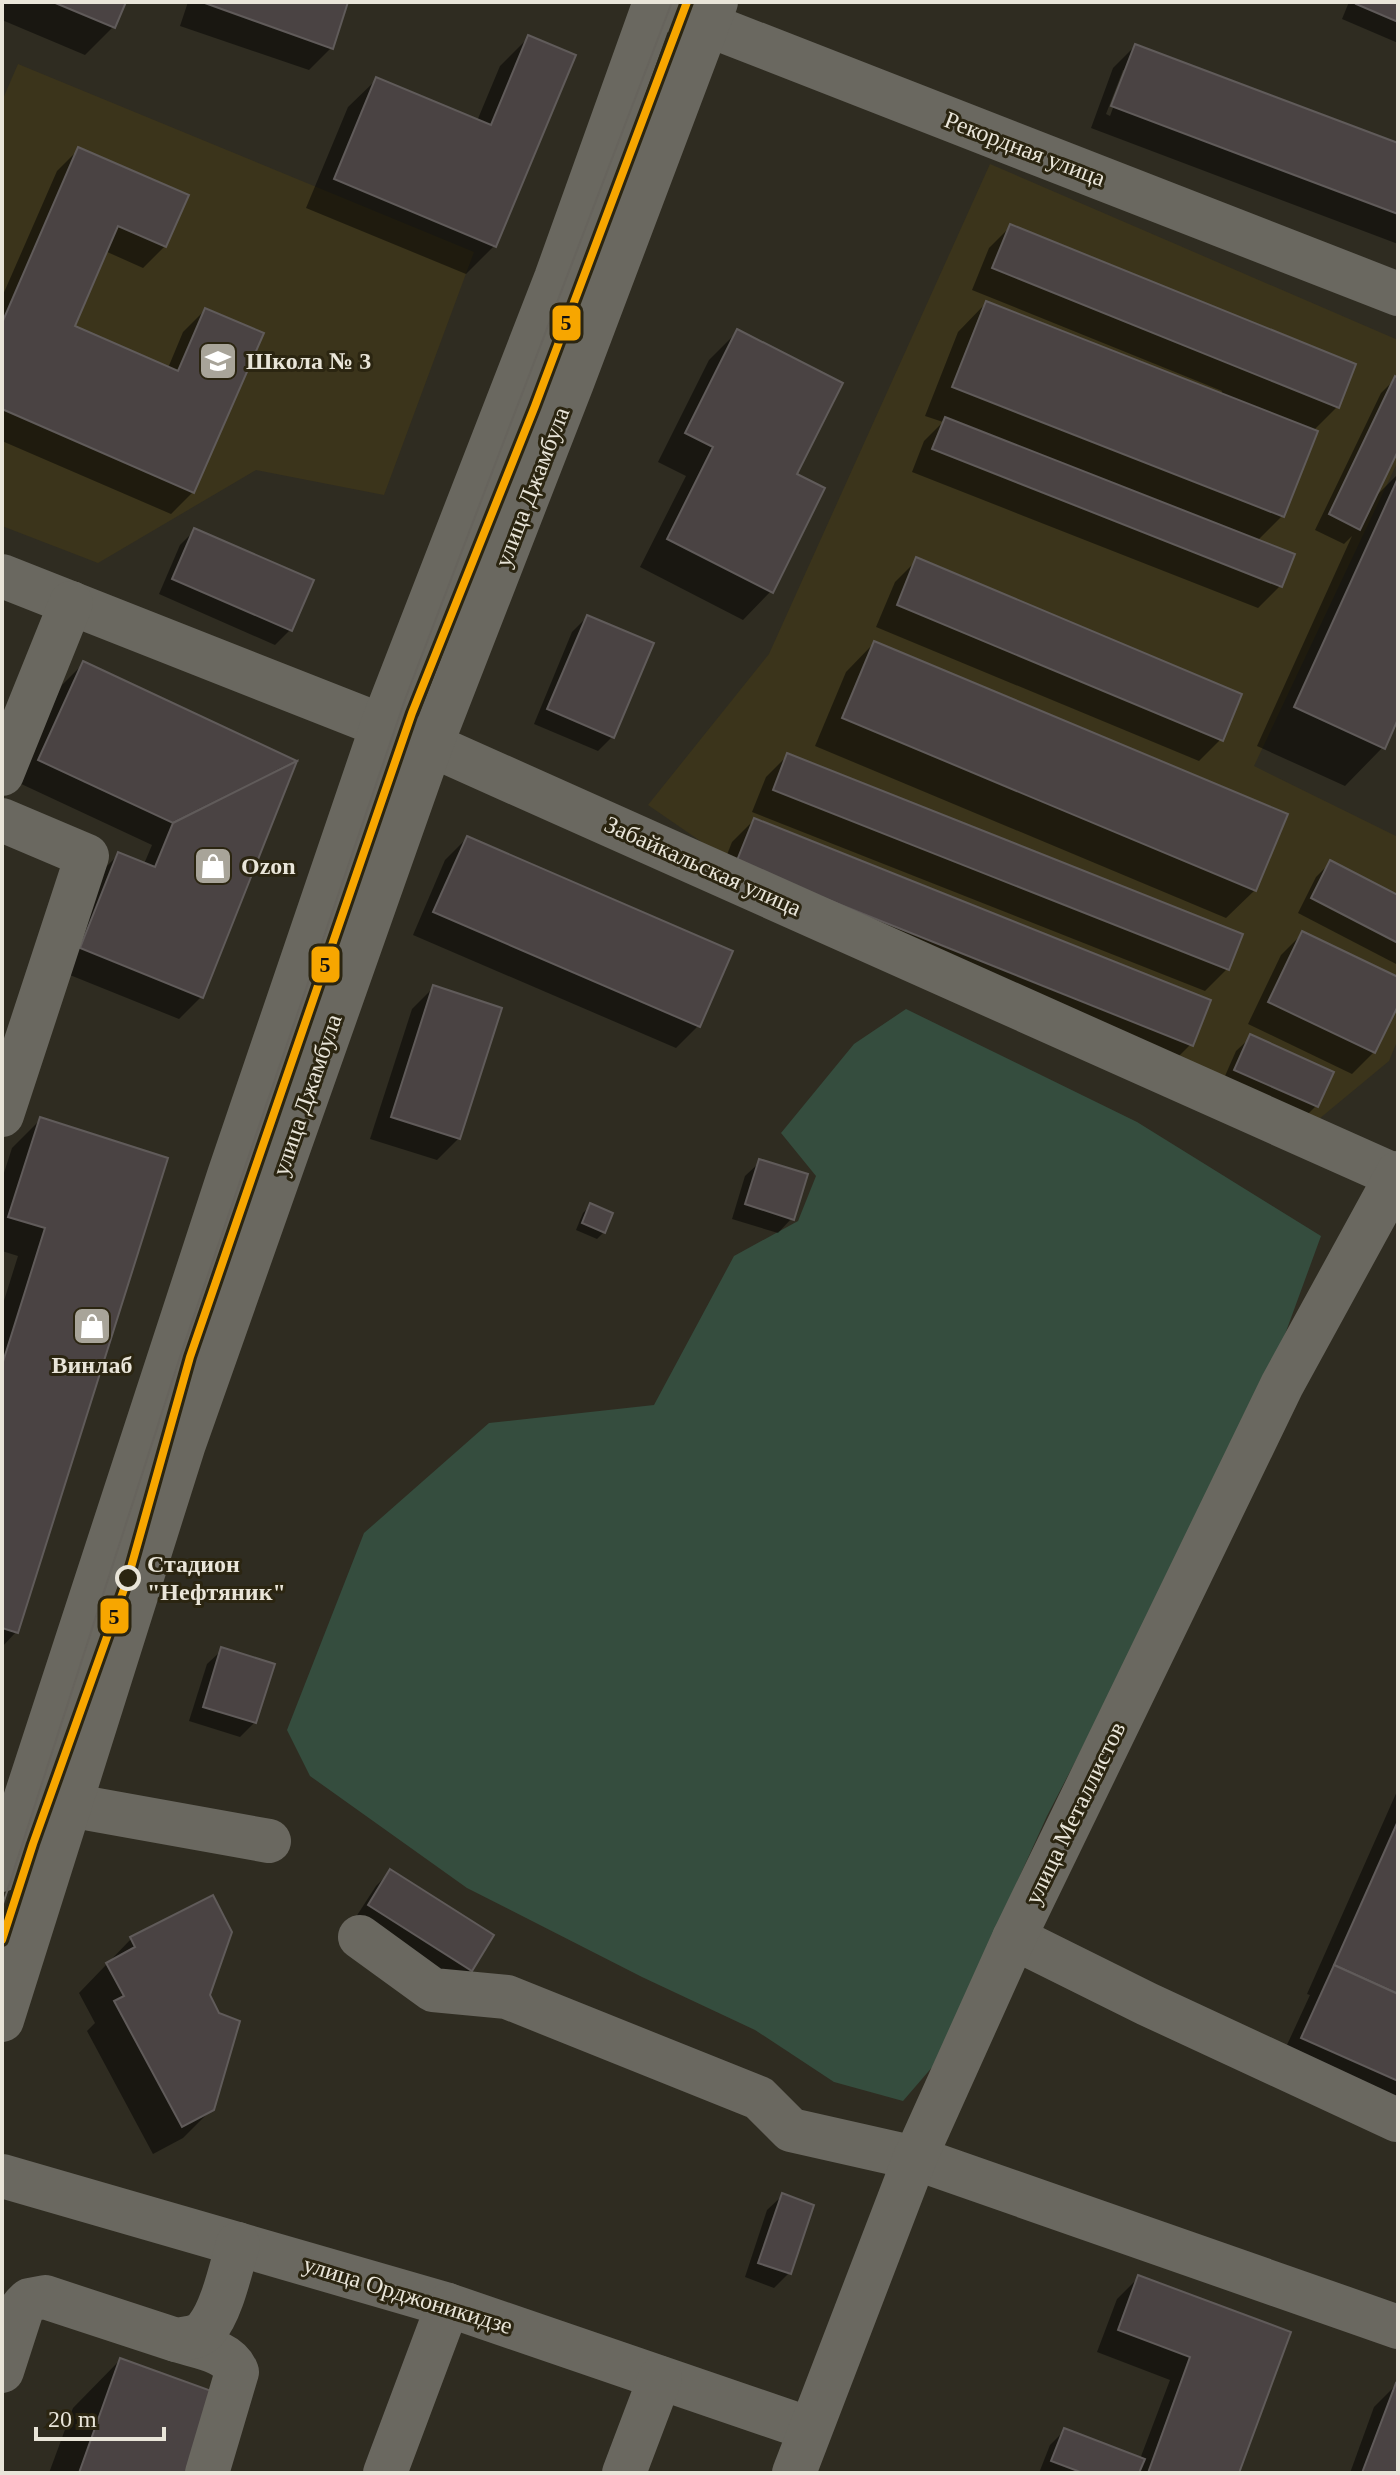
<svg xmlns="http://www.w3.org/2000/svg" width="1400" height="2475" viewBox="0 0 1400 2475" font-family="Georgia,serif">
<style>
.built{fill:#3b341b}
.green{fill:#354d3e}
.shadow{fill:#0007;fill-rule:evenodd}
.building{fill:#4a4343;stroke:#605b5a;stroke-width:2}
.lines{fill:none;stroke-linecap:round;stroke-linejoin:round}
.minor{stroke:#6a6860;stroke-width:44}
.tram{stroke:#67645d;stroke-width:2}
.tram-1-casing{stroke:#2b2511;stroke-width:14}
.tram-1{stroke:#f7a600;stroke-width:8}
.stop-dot{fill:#2b2511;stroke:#e9e5d9;stroke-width:4}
.labels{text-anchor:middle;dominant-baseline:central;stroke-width:6;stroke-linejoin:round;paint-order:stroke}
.street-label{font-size:24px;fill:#e9e5d9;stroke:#2b2511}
.poi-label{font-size:24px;font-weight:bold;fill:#e9e5d9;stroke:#2b2511;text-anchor:start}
.stop-label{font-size:24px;font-weight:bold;fill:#e9e5d9;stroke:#2b2511;text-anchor:start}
.line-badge{stroke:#2b2511;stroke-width:3}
.pale-badge-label{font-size:22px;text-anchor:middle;font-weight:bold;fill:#111}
</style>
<rect width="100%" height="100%" fill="#2f2c21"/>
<g class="built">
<path d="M18,64l456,188 -90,243 -128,-25 -158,93 -96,-37v-425z"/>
<path d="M990,164l408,176v121l-144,305 144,71v202l-9,22 -70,58 -594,-261 -77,-53 121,-151z"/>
</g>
<path class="green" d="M906,1009l231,113 184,114 -63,172 -211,408 -113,249 -31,36 -69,-19 -79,-52 -113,-53 -175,-89 -157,-112 -23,-46 77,-197 125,-110 165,-18 80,-149 64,-35 18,-45 -35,-43 73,-89z"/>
<g class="shadow">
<path d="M2,2h122l-11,25 -28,28 -83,-35z"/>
<path d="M188,2h158l-15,46 -22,22 -129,-44z"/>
<path d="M1349,2h49v41l-56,-24z"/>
<path d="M528,38l-34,208 -28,28 -160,-66 42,-101 29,-28 100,42 23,-55z"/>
<path d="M1135,46l263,99v99l-307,-116 22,-60zM1123,70h4l-17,46 -4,-2z"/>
<path d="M79,149l86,97 -22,22 -38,-17 -33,76 96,41 15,-36 22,-22 -12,182 -22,22 -169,-73v-144l55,-126z"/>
<path d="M1011,226l326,181 -24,24 -31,85 -25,25 23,45 -22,22 -346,-136 12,-31 19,-19 -18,-6 33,-84 28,-29 235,92 1,-4 -250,-101 17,-42z"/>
<path d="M738,331l56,144 -23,116 -28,29 -103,-53 46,-91 -28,-14 51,-102z"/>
<path d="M1395,379l3,1v67l-23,50 23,-23v240l-15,33 -38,39 -88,-40 95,-210 -8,8 -29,-14 66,-137z"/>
<path d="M195,530l116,51 -21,49 -15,15 -116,-51 21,-49z"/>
<path d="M917,560l304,179 -22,22 -323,-134 19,-45z"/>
<path d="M587,617l26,119 -15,15 -64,-27 38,-92z"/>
<path d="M874,643l381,247 -29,28 -411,-172 31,-74z"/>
<path d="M84,663l210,99 -93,235 -22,22 -119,-48 37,-95 22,-22 25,10 8,-19 -135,-63 45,-97z"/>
<path d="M788,755l452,180 -13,34 -22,22 -453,-179 14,-35z"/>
<path d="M754,820l437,224 -22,22 -454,-181 17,-43z"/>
<path d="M467,838l231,188 -22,22 -263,-113 32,-75z"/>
<path d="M1331,862l67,35v68l-100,-52 18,-36z"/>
<path d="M1303,933l95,46v22l-24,51 -22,22 -104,-50 33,-69z"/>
<path d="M434,987l25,151 -22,22 -67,-21 42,-130z"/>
<path d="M1251,1037l80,36 -15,33 -15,15 -80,-36 15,-34z"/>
<path d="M40,1120l126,39 -150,473 -14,15v-340l16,-51 -16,-5v-72l10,-31z"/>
<path d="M760,1162l32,56 -14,15 -46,-14 13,-43z"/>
<path d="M590,1206l14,26 -7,7 -21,-9 7,-17z"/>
<path d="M222,1650l33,72 -15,15 -51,-16 18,-57z"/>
<path d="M1398,1789v324l-118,-53 30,-65 -3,-1z"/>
<path d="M391,1871l79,99 -14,15 -102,-65 22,-34z"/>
<path d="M131,1939l76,56 5,114 -29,29 -30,16 -66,-123 8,-8 -16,-30z"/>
<path d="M782,2196l7,77 -15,15 -29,-11 22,-67z"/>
<path d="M1139,2277l149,56 -52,140h-197l11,-28 15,-15 75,29 30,-79 -73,-28 20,-53z"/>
<path d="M120,2360l66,113h-137l24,-65z"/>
<path d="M1396,2385l2,88h-48l24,-66z"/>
</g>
<g class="building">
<path d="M53,2h73l-11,26z"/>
<path d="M202,2h146l-15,47z"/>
<path d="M1357,2h41v20l-42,-18z"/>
<path d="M528,35l48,20 -80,192 -162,-68 42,-102 115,48z"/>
<path d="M1135,44l263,99v71l-287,-108z"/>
<path d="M78,147l111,48 -23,52 -48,-21 -43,100 103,45 27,-63 59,25 -70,160 -192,-84v-86z"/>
<path d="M1010,224l346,140 -17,44 -347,-140z"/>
<path d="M986,301l332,130 -34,86 -332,-130z"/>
<path d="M737,329l106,54 -46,91 28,14 -52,105 -106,-54 46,-92 -28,-14z"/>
<path d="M1395,376l3,2v73l-38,79 -31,-16z"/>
<path d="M945,417l350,137 -13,33 -350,-138z"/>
<path d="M1398,478v241l-13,30 -91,-42z"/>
<path d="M194,528l120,52 -22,51 -120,-52z"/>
<path d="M916,557l326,137 -19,47 -326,-136z"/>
<path d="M587,615l67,28 -40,95 -67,-29z"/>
<path d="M874,641l414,173 -32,77 -414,-173z"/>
<path d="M83,661l214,100 -124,62 -135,-63z"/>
<path d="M787,753l456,181 -14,36 -456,-180z"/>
<path d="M297,761l-94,237 -123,-50 38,-96 37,15 18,-44z"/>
<path d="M754,818l457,182 -18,46 -457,-183z"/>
<path d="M467,836l266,115 -33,76 -267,-115z"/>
<path d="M1330,860l68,35v48l-87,-45z"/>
<path d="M1302,931l96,46v29l-23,47 -107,-51z"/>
<path d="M433,985l69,23 -42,131 -69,-22z"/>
<path d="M1250,1034l84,38 -16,35 -84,-37z"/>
<path d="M40,1117l128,41 -150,475 -16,-5v-263l43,-137 -37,-11z"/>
<path d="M759,1159l49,15 -14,46 -49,-16z"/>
<path d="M590,1203l23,10 -8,20 -23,-10z"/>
<path d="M221,1647l54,17 -19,59 -53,-16z"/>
<path d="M1398,1821v173l-64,-29z"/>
<path d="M390,1869l104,66 -22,36 -104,-66z"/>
<path d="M213,1895l19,37 -22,63 9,18 21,8 -26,89 -32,17 -68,-126 10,-5 -18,-33 29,-16 -5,-10z"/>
<path d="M1334,1965l64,29v87l-97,-43z"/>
<path d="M782,2193l32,12 -23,69 -33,-11z"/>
<path d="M1138,2275l153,57 -52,141h-91l42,-116 -72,-27z"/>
<path d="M120,2358l97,35 -29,80h-109z"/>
<path d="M1396,2383l2,1v89h-36z"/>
<path d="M1064,2428l81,31 -6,14h-56l-32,-12z"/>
</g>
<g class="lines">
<g class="minor">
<path d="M680,14l718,280"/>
<path d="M2,576l429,169 967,432"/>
<path d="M2,774l69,-171"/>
<path d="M2,820l85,36 -85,259"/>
<path d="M69,1805l200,36"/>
<path d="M2,1870l227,-695 153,-449 174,-448 99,-276"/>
<path d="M360,1937l73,53 74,7 252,101 32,32 124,28 483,169"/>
<path d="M1014,1938l133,66 250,116"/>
<path d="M2,2020l181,-573 248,-702 141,-362 144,-381"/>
<path d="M2,2176l446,129 362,124"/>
<path d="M176,2340c21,7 53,10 61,32l-30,101"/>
<path d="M2,2371l21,-65 6,-6 16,-3 131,43c11,-2 23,-2 30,-11 16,-18 25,-62 32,-85"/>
<path d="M385,2473l63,-168"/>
<path d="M624,2473l36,-95"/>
<path d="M794,2473l121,-315 99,-220 268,-553 116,-212"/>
</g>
<path class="tram" d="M2,1907l179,-553 225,-657 266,-695"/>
<g class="tram-1-casing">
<path id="tram-1" d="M2,1940l31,-96 95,-266 62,-221 222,-644 123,-307 152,-404"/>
</g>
<use href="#tram-1" class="tram-1"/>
</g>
<defs>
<g id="school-square" transform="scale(2)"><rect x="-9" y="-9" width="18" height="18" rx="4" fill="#a8a499" stroke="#2b2511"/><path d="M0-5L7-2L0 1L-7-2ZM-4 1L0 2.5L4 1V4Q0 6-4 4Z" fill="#fff"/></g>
<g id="shop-square" transform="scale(2)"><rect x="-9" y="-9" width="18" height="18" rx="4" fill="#a8a499" stroke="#2b2511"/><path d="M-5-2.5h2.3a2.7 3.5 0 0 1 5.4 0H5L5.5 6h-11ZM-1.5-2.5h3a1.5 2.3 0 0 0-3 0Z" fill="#fff"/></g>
</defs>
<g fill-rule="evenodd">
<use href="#school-square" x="218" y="361"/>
<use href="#shop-square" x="213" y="866"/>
<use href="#shop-square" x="92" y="1326"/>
</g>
<circle class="stop-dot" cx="128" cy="1578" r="11"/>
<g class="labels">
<g class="street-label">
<text transform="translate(1025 149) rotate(21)">Рекордная улица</text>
<text transform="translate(532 487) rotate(-69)">улица Джамбула</text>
<text transform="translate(703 866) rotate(24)">Забайкальская улица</text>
<text transform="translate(307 1095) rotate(-71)">улица Джамбула</text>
<text transform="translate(1075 1813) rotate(-64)">улица Металлистов</text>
<text transform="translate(408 2295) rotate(17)">улица Орджоникидзе</text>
</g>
<g class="poi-label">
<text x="246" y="361">Школа № 3</text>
<text x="241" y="866">Ozon</text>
<text x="92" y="1365" text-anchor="middle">Винлаб</text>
</g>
<g class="stop-label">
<text x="147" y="1564">Стадион<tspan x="147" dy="28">"Нефтяник"</tspan></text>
</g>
</g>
<g class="line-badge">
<rect x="551" y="304" width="31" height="38" rx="8" fill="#f7a600"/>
<rect x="310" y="945" width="31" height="39" rx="8" fill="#f7a600"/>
<rect x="99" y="1597" width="31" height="38" rx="8" fill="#f7a600"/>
</g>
<g class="pale-badge-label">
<text x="566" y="330">5</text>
<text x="325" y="972">5</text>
<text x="114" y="1624">5</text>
</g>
<rect width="1400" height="2475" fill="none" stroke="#e9e5d9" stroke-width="8"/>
<path d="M36 2427v12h128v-12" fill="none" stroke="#e9e5d9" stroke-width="4"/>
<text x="48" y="2427" font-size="24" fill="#e9e5d9" stroke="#2b2511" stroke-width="6" paint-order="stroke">20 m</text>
</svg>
